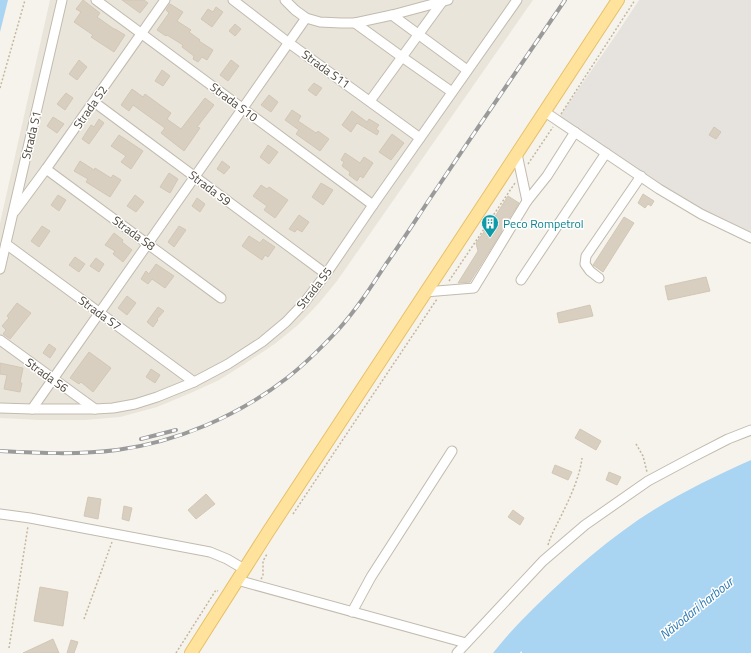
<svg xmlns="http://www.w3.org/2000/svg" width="751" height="653" viewBox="0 0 751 653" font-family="'Titillium Web',sans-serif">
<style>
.residential{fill:#eae5da}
.industrial{fill:#e6e2dd}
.water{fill:#a9d4f2}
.building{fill:#d8cfc1;stroke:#d3c7b4}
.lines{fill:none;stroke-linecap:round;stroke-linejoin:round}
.minor-casing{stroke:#c2bbae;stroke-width:11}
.major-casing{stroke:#e6c16a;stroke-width:14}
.path{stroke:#c4b79f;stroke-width:1.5;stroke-dasharray:2 2;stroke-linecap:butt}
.minor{stroke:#fff;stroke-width:9}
.major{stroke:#ffe39c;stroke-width:12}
.rail-casing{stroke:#9a9a9a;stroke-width:4}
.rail{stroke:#fff;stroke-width:2.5;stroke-dasharray:8;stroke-linecap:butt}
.labels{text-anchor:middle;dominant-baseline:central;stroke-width:3;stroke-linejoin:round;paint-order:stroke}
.street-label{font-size:12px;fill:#4b4439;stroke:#fff}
.culture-label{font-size:12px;fill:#0d838f;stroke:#fff;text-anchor:start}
.water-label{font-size:13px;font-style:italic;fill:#2e7ab2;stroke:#fff}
</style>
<rect width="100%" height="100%" fill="#f6f3ec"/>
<path class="residential" d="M50,0h483l-196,281 -18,22 -20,21 -23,19 -33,22 -24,15 -26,12 -36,15 -37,10 -35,3h-45l-40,-2v-195z"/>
<path class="industrial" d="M639,0h112v238l-50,-24 -144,-94 59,-85z"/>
<g class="water">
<path d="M0,0h8l-8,32z"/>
<path d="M751,460v193h-229v-1l-1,-1 -1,2h-27c9,-11 18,-22 28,-32 36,-37 75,-72 117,-101 34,-23 75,-43 113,-60z"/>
</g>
<g class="building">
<path d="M83,0l17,13 -3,4 17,12h1l10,6 -11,17 -23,-15 2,-2 -19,-13 7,-10 -5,-3z"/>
<path d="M122,0h22l4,3 -8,10z"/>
<path d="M170,4l13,8 -6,9 14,9 -2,2 11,8 -1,1 14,9 -6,10 -5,-3 -4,5 -5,-3 1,-3 -12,-9 1,-2 -16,-10 -1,1 -9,-6 12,-17 -3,-3z"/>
<path d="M216,7l7,5 -11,15 -11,-8 7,-10 5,3z"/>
<path d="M235,24l6,5 -6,7 -6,-5z"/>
<path d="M79,60l8,7 -10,13 -8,-6z"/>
<path d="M231,60l8,6 -11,15 -8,-6z"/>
<path d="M162,70l8,6 -7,10 -8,-5z"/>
<path d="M314,83l8,5 -6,8 -8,-6z"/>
<path d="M132,89l11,8 2,-3 26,19 -4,6 14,10 24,-31 9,7 -17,22 3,1 -16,23 -23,-18 4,-5 -32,-23 -4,6 -8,-6z"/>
<path d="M66,93l7,5 -8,12 -8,-6z"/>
<path d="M269,95l9,7 -7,10 -10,-7z"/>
<path d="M292,110l9,6 -3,5 18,12 2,-2 11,8 -9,12 -24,-17 3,-4 -14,-10z"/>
<path d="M352,111l15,11 2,-3 10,6 -3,4 3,2 -2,4 -20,-12 -6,9 -9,-7z"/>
<path d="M53,117l11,7 -7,9 -10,-7z"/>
<path d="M99,119l5,4 -15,21 -7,-5 9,-14 3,2z"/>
<path d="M714,127l7,5 -5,7 -7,-4z"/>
<path d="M392,134l12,9 -13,17 -12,-8z"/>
<path d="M119,135l24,16 -12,18 -10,-7 5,-6 -15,-10z"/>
<path d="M268,145l10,7 -9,12 -9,-7z"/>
<path d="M345,153l15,10 4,-6 9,6 -10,15 -3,-2 -3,5 -8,-6 1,-3 -8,-6 2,-4 -3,-2z"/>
<path d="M80,161l14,9 1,-2 16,10 2,-3 8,5 -11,17 -24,-15 2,-3 -14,-8z"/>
<path d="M222,161l8,6 -6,7 -7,-5z"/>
<path d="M169,173l9,6 -8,14 -10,-6z"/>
<path d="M321,183l12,7 -10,15 -11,-8z"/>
<path d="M261,185l6,4 2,-2 19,13 -13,18 -11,-8 3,-4 -14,-10z"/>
<path d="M643,194l11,7 -3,5 -3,-2 -3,4 -7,-5z"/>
<path d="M58,195l8,5 -7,11 -8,-6z"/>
<path d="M135,195l9,7 -8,10 -9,-6z"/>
<path d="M508,196l11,7 -18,28h1l-32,51 -12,1 20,-32 -2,-8 20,-28z"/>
<path d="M197,198l8,6 -5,8 -8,-6z"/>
<path d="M299,215l10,7 -7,10 -5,-3 -2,3 -6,-3z"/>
<path d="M624,217l10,6 -31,49 -10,-7z"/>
<path d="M42,226l8,5 -11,16 -8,-6z"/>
<path d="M179,226l7,4 -12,17 -6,-5z"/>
<path d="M114,233l9,7 -1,2 10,8 -9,12 -10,-8 2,-3 -10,-6z"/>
<path d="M249,236l11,7 3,-4 12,8 -7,10 -3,-2 -3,5 -20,-14z"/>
<path d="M75,257l10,7 -6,8 -10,-7z"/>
<path d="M96,258l8,6 -5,8 -9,-6z"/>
<path d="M156,264l18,12 -9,12 -13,-9 -4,5 -7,-5 5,-8 3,3z"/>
<path d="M706,277l4,14 -42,9 -3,-14z"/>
<path d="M127,296l9,7 -9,12 -9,-7z"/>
<path d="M17,303l14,10 -21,26 -7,-5 3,-4 -4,-4 7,-8 -2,-2z"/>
<path d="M590,305l3,11 -34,7 -2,-10z"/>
<path d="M158,307l6,4 -7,8 1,1 -5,7 -6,-5z"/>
<path d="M49,344l7,5 -6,9 -7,-5z"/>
<path d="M89,352l22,16 -18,24 -12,-10 -2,2 -9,-6z"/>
<path d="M0,363l23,5 -3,15h2l-2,9 -16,-3 3,-14 -7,-1z"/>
<path d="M151,369l9,6 -5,8 -9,-6z"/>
<path d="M580,429l21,12 -5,9 -21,-12z"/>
<path d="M555,465l17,7 -4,8 -16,-7z"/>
<path d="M609,472l12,5 -4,8 -11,-5z"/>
<path d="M206,494l9,10 -19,15 -8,-9z"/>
<path d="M88,497l13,2 -3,20 -14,-3z"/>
<path d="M124,506l8,2 -3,13 -7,-2z"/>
<path d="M513,510l11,8 -4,7 -12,-8z"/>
<path d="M40,587l28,5 -5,34 -29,-5z"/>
<path d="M53,639l6,14h-36z"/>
<path d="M71,640l7,2 -4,11h-7z"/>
</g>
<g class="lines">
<g class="minor-casing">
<g id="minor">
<path d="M96,0l277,205"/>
<path d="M233,0l56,43 131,95"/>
<path d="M285,0l10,10 11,8 14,4 21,1h14l37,-8 56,-15"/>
<path d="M392,15l75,55"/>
<path d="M355,23l47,34 50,35"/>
<path d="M370,101l72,-99"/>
<path d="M94,102l232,172"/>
<path d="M545,112l114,77 42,25 50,24"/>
<path d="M46,169l175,129"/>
<path d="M527,201l20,-25 28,-44"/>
<path d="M15,211l31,-42 119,-169"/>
<path d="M6,244l188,138"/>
<path d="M0,269l62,-269"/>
<path d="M599,278l-9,-7 -5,-7 1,-8 55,-80"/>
<path d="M521,280l85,-127"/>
<path d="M425,292l49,-4 53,-87 -10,-47"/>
<path d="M0,340l95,69"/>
<path d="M0,408l32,1h63l18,-1 22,-4 22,-7 37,-15 34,-18 34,-22 24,-20 18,-19 22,-29 47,-69 144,-205"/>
<path d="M32,409l274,-391"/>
<path d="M0,514l30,4 180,34 17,7 17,10"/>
<path d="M237,580l229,63"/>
<path d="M352,612l19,-35 81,-126"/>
<path d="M457,653l86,-92 42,-36 63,-44 43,-23 37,-19 23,-9"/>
</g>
</g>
<g class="major-casing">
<path id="major" d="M191,653l77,-121 350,-532"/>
</g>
<g class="path">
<path d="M0,88l25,-88"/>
<path d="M561,114l74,-114"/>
<path d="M528,164l25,-37"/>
<path d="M449,281l66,-98"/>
<path d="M636,444l7,12 4,16"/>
<path d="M293,514l144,-215"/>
<path d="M548,545c3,-11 9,-20 14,-31 8,-16 18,-38 20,-56"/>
<path d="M261,579l2,-3v-15l4,-7"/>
<path d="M84,619l28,-77"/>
<path d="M9,648l19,-122"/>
<path d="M176,653l40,-63 2,1"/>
</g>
<use href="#minor" class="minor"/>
<use href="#major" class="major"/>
<g class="rail-casing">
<g id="rail">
<path d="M141,439l35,-9"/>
<path d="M0,451c39,2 78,4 117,-1 60,-8 121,-34 170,-72 18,-14 35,-31 51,-48 18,-20 33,-43 48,-66 15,-21 29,-43 43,-64 45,-67 91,-134 136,-200"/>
</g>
</g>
<use href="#rail" class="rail"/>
</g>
<defs>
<g id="building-pin" transform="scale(0.9)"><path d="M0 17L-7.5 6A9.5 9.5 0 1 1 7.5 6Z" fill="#0f9aa8" stroke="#fff"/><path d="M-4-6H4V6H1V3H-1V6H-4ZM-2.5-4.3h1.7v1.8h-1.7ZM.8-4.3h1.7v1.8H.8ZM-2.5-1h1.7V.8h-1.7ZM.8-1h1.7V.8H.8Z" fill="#fff"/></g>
</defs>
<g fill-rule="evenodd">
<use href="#building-pin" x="490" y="223"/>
</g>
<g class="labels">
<g class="street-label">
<text transform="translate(326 69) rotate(36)">Strada S11</text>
<text transform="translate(234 102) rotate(37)">Strada S10</text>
<text transform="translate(90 107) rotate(-55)">Strada S2</text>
<text transform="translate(31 135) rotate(-77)">Strada S1</text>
<text transform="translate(210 188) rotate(37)">Strada S9</text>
<text transform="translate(134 233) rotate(36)">Strada S8</text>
<text transform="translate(314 288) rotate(-52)">Strada S5</text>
<text transform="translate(100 313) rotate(36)">Strada S7</text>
<text transform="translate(47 375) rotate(36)">Strada S6</text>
</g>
<g class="culture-label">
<text x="503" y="223">Peco Rompetrol</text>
</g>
<g class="water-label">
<text transform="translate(696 608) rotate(-39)">Năvodari harbour</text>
</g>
</g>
</svg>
